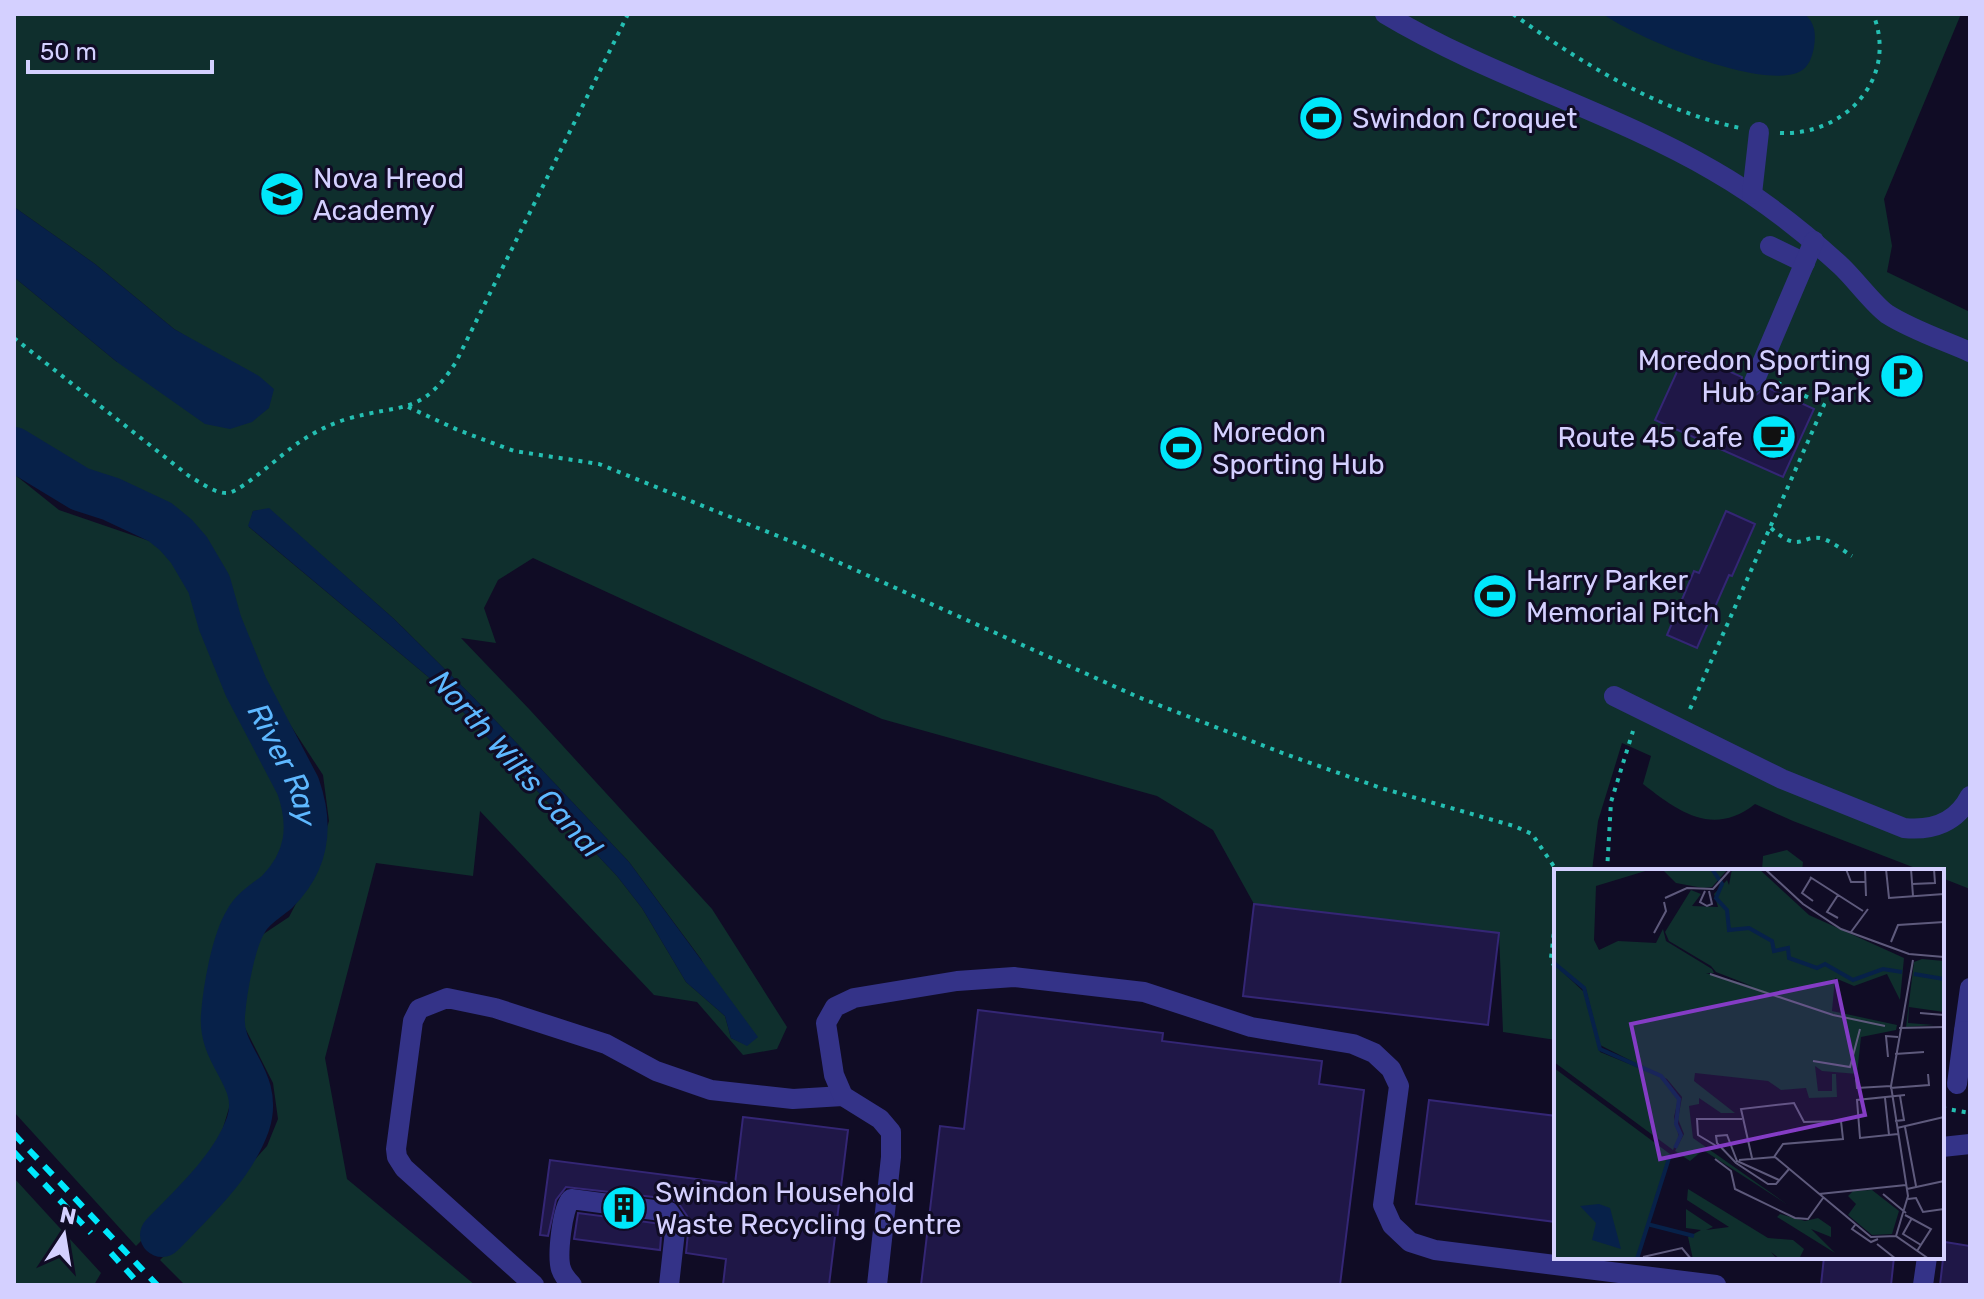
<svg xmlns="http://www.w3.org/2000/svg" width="1984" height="1299" viewBox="0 0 1984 1299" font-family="Rubik,sans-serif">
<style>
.green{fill:#0f2f2d;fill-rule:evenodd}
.water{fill:#072149}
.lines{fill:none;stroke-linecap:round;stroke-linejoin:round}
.river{stroke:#072149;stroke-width:44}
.building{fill:#1f1747;stroke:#342675;stroke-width:2}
.path{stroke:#24bfb2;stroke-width:4;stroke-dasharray:4 6;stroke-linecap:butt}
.minor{stroke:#343388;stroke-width:20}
.rail{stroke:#00e7fb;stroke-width:6;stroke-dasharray:12 10;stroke-linecap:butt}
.labels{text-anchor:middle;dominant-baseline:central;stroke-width:6;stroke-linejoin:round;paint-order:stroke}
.poi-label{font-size:28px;fill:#d4d0ff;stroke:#100c25;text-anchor:start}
.water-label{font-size:30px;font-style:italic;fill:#5eb8ff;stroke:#100c25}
.inset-river{fill:none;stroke:#072149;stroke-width:4}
.inset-road{fill:none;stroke:#5e5a7c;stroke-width:2}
.view{fill:#843cc5;fill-opacity:0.15;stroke:#843cc5;stroke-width:4}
.inset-edge{fill:none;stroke:#d4d0ff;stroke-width:4}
</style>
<rect width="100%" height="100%" fill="#100c25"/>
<g class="green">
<path d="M14,14h1947l-77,185 8,47 -5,26 83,40v577l-28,-11v-7h-19l-130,-50 -38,-17c-42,33 -76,8 -112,-20l8,-28 -29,-13 -24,78 -6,50h-36v169l-53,-8 -4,-99 -245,-29 -41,-74 -56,-34 -275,-77 -349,-161 -35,22 -14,28 12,35 -35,-5 69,72 182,199 75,118 -10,22 -34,6 -46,-53 -43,-7 -174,-184 -7,65 -97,-13 -51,195 22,121 128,106h-290l-25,-25 48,-48 59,-66 11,-27 -5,-36 -32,-63 3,-55 12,-26 33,-22 25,-48 15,-48 -6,-46 -70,-107 -30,-93 -50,-44 -108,-51 -51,-40v-163l103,85 92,-12 -35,-21 -79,-65 -81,-57zM269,509l125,110 80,79 155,164 72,97 46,86 -16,-7 -6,-22 -39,-34 -44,-74 -25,-32 -179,-191 -189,-158 4,-16z"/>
<path d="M14,474l45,36 111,38 29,36 24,92 37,58 29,55 5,36 -10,36 -68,81 -6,50 22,106 -12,40 -58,82 -26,26 -122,-134z"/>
<path d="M1787,850l16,12 -1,9h-40l1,-15z"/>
<path d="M14,1178l87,95 -7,12h-80z"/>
</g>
<g class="water">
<path d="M1603,14h201c11,8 12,20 10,33 -2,10 -5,20 -15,25 -39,18 -163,-34 -196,-58z"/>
<path d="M14,207l81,57 79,65 85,47 15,13 -5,19 -17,14 -22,7 -25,-5 -88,-62 -103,-85z"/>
<path d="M269,508l125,111 80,79 155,164 129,175 -11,9 -16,-8 -6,-22 -39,-34 -44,-74 -25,-32 -179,-191 -190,-159 5,-15z"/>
</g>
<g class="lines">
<path class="river" id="s1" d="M14,449l66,40 31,10 49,23 16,13 13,15 20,34 11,39 26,64 52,99c14,40 10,75 -21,106 -11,9 -24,16 -31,29 -13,21 -21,69 -23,94 -4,43 40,63 25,109 -15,43 -55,79 -86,111"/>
</g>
<g class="building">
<path d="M1686,352l56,25 -1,7 7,10 8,1 10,-8 48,22 -31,68 -128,-57z"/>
<path d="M1726,511l29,13 -23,52 -3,-1 -32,73 -30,-13 27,-64 5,2z"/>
<path d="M1254,904l245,29 -11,92 -245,-29z"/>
<path d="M978,1010l185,23 -1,8 160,20 -3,23 45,6 -24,195h-419l19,-159 24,3z"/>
<path d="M1429,1100l127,16v106l-140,-18z"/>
<path d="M743,1117l105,13 -19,155h-106l3,-26 -40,-6 3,-30 -2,-7 -8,-12 -8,-5 -105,-12 -10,13 -8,36 -8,-1 10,-75 185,24z"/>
<path d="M578,1213l84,11 -2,26 -86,-11z"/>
<path d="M1945,1242l25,4v39h-30z"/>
<path d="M1824,1257h70l-3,28h-70z"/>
</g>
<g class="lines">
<g class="path">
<path d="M1513,14c67,48 145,97 227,114"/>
<path d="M1780,133c65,3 119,-55 93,-119"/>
<path d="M14,338l175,138c11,6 26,18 39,17 14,-2 55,-40 70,-50 15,-10 32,-19 49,-24 54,-16 74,-2 109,-57l172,-348"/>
<path d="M408,407l50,23 56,21 85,13 201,81 338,152 147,57 96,34 133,38 18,8 25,37"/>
<path d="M1771,528c31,28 31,4 53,11 10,4 20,12 28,17"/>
<path d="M1690,709l134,-304 -46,-22"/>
<path d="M1607,871l4,-69 22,-71"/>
<path d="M1556,914l-5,44 5,13"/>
<path d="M1942,1108l28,5"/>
</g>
<g class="minor">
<path d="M1385,14c105,63 224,96 329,157 47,27 88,59 127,95 14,13 32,38 46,48 25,16 56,26 83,38"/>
<path d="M1752,194l7,-62"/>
<path d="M1770,246l35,17"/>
<path d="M1754,382l60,-141"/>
<path d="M1614,696l168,83 122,49c29,3 53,-6 66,-32"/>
<path d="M1970,988l-6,43h6"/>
<path d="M1957,1084l7,-53"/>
<path d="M1942,1147l28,-3"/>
<path d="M534,1285l-130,-117 -7,-11 -1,-8 17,-128 6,-12 28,-11 48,10 111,36 50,27 55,19 82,9 50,-3"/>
<path d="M572,1285c-5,-5 -9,-10 -11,-16 -4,-13 1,-61 10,-70l98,13 7,10 -7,63"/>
<path d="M877,1285l14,-128v-25l-11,-13 -37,-23 -9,-21 -8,-52 9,-16 19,-9 103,-17 57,-4 130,15 107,35 102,17 21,9 17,16 8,17 -16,119 9,20 18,17 25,8 281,35"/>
<path d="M1923,1285l4,-28"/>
</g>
<g class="rail">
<path d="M14,1134l143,151"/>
<path d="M14,1152l77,81"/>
<path d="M111,1253l29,32"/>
</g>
</g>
<defs>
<g id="stadium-disc" transform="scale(2.3)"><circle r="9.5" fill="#00e7fb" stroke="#100c25"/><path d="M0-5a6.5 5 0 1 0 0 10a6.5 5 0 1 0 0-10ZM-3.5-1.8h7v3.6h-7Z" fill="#111"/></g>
<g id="school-disc" transform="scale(2.3)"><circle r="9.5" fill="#00e7fb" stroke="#100c25"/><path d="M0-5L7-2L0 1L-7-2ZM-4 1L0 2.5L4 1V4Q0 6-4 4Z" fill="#111"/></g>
<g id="parking-disc" transform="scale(2.3)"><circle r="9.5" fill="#00e7fb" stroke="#100c25"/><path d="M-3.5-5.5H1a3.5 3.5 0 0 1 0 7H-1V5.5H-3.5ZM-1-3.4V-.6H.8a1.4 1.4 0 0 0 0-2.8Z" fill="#111"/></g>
<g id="cafe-disc" transform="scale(2.3)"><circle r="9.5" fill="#00e7fb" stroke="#100c25"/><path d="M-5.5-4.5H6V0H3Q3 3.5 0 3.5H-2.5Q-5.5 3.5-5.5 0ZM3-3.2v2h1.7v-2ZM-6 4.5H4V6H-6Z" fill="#111"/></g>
<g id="building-disc" transform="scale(2.3)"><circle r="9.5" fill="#00e7fb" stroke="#100c25"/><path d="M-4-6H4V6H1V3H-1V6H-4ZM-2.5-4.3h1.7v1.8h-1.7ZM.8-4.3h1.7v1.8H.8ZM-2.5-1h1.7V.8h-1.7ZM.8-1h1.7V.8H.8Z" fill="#111"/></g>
</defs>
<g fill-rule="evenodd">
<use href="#stadium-disc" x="1321" y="118"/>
<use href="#school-disc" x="282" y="194"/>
<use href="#parking-disc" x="1902" y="376"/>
<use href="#cafe-disc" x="1774" y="437"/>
<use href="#stadium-disc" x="1181" y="448"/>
<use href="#stadium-disc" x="1495" y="596"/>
<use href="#building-disc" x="624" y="1208"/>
</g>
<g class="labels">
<g class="poi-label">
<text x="1352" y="118">Swindon Croquet</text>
<text x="313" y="178">Nova Hreod<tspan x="313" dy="32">Academy</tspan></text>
<text x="1871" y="360" text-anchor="end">Moredon Sporting<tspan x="1871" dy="32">Hub Car Park</tspan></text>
<text x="1212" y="432">Moredon<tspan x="1212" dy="32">Sporting Hub</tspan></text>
<text x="1743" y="437" text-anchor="end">Route 45 Cafe</text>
<text x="1526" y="580">Harry Parker<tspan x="1526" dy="32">Memorial Pitch</tspan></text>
<text x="655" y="1192">Swindon Household<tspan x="655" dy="32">Waste Recycling Centre</tspan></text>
</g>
<g class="water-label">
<text transform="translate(516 764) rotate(48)">North Wilts Canal</text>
<text stroke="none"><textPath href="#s1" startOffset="440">River Ray</textPath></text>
</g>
</g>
<g transform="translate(1554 869)">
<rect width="390" height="390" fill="#100c25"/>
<path d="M0,0h98l-56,17 -2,54 5,10 19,-9 38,2 7,-14 3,12 46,28 2,4h-8l46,13 -36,-14 -5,-6 -42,-25 -4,-9 26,-42 10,4 -9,12 26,1 -4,-13 13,-14 2,5 3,-16h27l50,46 95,43 -4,42 -13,-26 -33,12 -19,-8 -3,33 65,14 -1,5 -35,7 -4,37 -35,-3 -7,-5 3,25h14v-17h4l1,23 -28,1 -3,-10 -25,2 -13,-9 -73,-8 -1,8 41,32h-14l-22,-15v6l-10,2 4,32 95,67 -85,-55 -13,11 -15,-10 9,-17 -6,-15 4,-22 -15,-18 -67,-34 -14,-56 -32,-28zM108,0h66l-16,18 -9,1 -27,-5zM368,90l22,2v51l-35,-5 -1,16 26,2 -28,2 8,-65zM0,95l30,28 16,60 61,25 17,23 -4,17 5,20 -6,13 -119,-88zM0,199l116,86 -34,105h-82zM134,320l80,49 25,2 11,9 -5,10h-19l-9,-7 6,7h-84l-5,-22 13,-7 -15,-2v-19l27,18 -7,3 23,-3 -42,-27zM318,321l27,21 -7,23 -20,1 -24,-20 8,-11 -8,-8 5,-5zM226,345l25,7 13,-3 13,9v10l-20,-8 24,24 -58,-36z" fill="#0f2f2d"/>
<path d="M45,335l11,4 11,41 -29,-9 4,-17 -16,-17z" fill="#072149"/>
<path class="inset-river" d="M158,0l10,15 -6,14 11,12 2,20 20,-2 23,13 2,10 14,-3 1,10 28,10 8,-4 28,16 30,-11 19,3M0,94l30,25 16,61 61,27 18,23 -3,25 5,11 -6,13M360,105l30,5M93,355l47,12M83,390l33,-104"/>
<path class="inset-road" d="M211,0l38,35 38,25 68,25 35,3M292,0l5,13h15M311,0l1,27M332,0l3,29 55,-4M357,0l2,27M256,8l53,34M257,9l-9,15 11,8M358,15l23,-1 -1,-14M151,22l-5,11 7,4 5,-2 -3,-13M111,29l22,-10 26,1 18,-20M284,49l-11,-6 11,-17M297,63l17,-23M100,64l12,-22 -2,-9M337,73l7,-17 46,-3M359,91l-22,126 17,110 -12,40 33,23M156,105l123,41 52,11M366,144l24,2M345,159l45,-1M341,185l29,-2M334,188l-2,-21 12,1M259,192l37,6 10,-38M302,210l1,9 34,-2M336,219l39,-3 -1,-11M331,229l4,37M341,252l9,-1 -4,-24M351,258l11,59M343,259l47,-11M344,265l-38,4 -3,-38 48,-5M164,278l-20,-12 -1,-16h45M198,289l-11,-49 53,-6 10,19 37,-1 2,18 -60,5 -9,13M161,290l16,12 4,18 60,29 13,1 15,-21M185,291l36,-3 96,80 25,-1M225,311l-42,-19 -10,-26 -11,1 1,7 19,20 32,21h8l13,-15M353,320l37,-8M265,325l87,-9M329,325l23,19M354,330l8,-1 7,14 21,-3M351,346l26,14 -14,22M358,349l-9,16 18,11M301,356l-3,4 19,13 7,-3M323,375l19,15M89,388l39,-9 9,11"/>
<path class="view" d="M282,112l29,134 -205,44 -29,-135z"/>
<rect width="390" height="390" class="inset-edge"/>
</g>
<rect width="1984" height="1299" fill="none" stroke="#d4d0ff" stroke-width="32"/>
<g transform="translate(64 1235) rotate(12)" stroke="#100c25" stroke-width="6" paint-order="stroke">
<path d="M0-6L14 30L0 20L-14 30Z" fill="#d4d0ff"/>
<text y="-12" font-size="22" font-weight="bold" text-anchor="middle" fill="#d4d0ff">N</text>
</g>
<path d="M28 60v12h184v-12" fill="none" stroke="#d4d0ff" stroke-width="4"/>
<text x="40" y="60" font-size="24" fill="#d4d0ff" stroke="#100c25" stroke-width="6" paint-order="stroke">50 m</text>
</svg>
